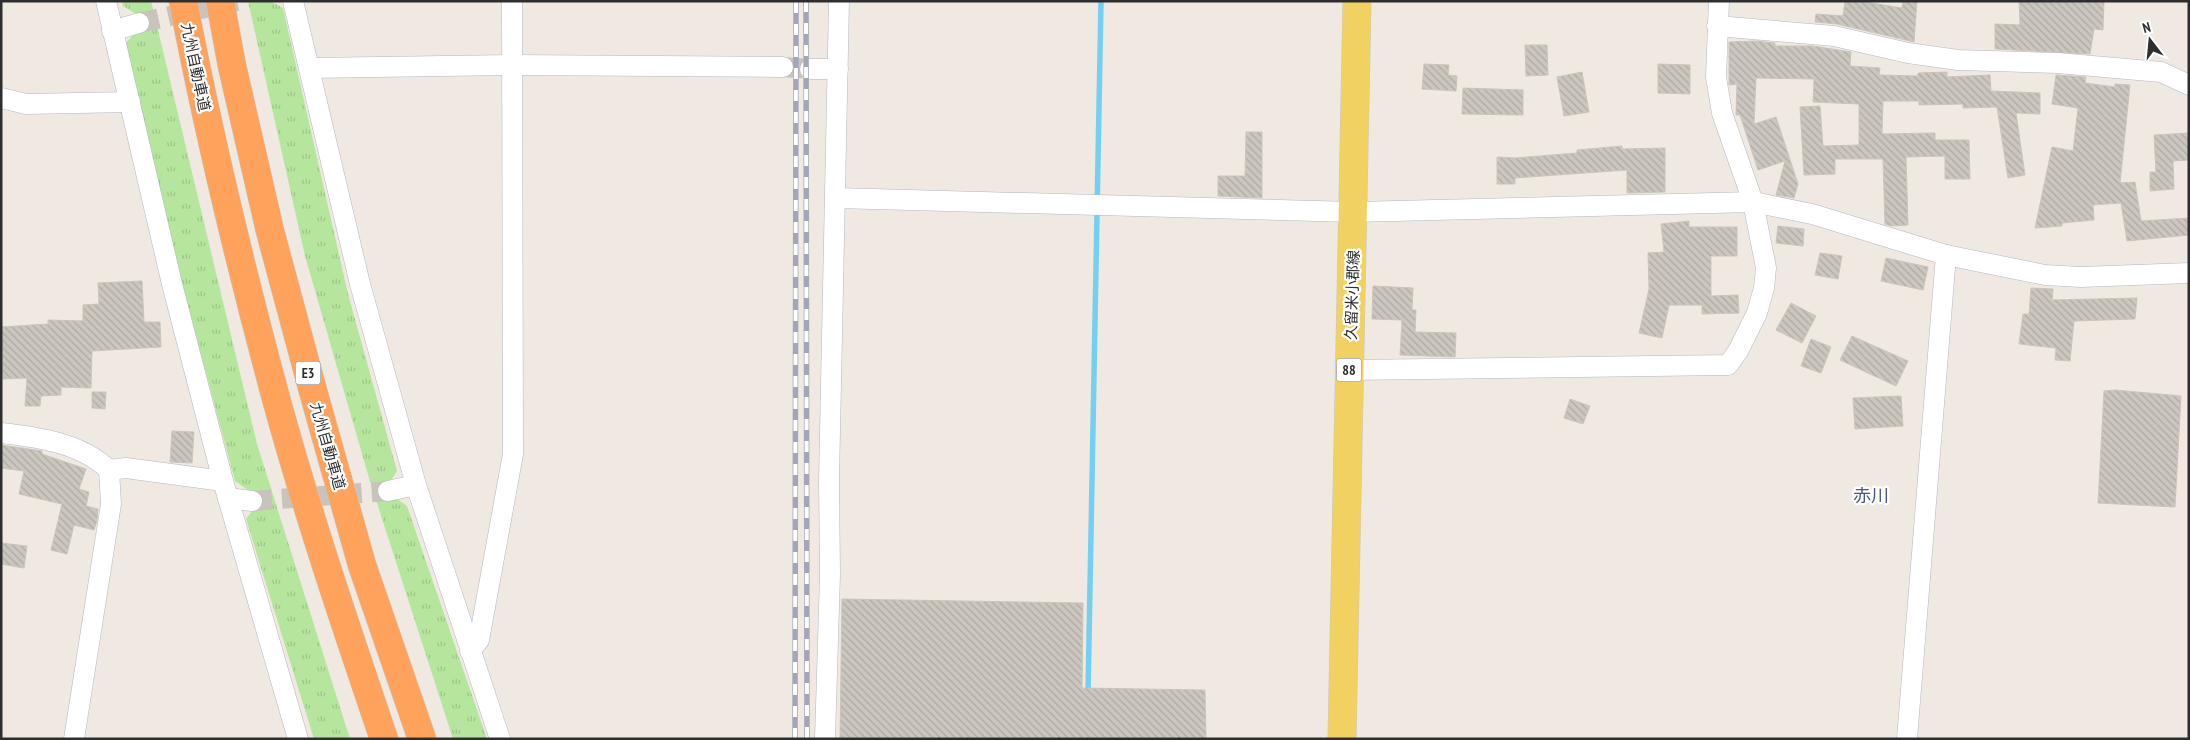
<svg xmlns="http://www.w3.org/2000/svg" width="2190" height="740" viewBox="0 0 2190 740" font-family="'PT Sans Narrow','Noto Sans JP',sans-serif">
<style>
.grass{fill:url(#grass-tufts)}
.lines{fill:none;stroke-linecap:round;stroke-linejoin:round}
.stream{stroke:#75cff0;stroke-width:5.5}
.building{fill:url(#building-back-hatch);stroke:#cbc5ba}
.street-tunnel{stroke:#c8c4bd;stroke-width:20;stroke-dasharray:20 10;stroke-linecap:butt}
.street-casing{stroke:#b4b7c1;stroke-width:21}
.primary-casing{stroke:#c9c9c9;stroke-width:29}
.highway-casing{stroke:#c9c9c9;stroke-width:29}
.street{stroke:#fff;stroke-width:20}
.primary{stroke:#f2d163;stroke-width:28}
.highway{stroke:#ffa35c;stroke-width:28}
.rail-casing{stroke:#a3a6b8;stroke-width:5.5}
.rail{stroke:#fff;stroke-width:4;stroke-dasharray:11;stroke-linecap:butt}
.labels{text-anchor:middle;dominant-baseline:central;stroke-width:4.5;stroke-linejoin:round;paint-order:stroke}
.shield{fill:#fff;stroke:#6d6d6d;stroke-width:1}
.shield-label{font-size:14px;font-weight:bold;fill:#2e2e2e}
.street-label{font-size:15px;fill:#2e2e2e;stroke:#fff}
.quarter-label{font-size:18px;fill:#4d5680;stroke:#fff}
</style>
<defs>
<pattern id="grass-tufts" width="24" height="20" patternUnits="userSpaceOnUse" patternTransform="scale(1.25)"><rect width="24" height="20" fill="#b6e59e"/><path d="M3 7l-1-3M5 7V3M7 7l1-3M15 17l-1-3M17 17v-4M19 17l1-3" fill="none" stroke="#9dc588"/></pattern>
<pattern id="building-back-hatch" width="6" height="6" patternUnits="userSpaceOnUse" patternTransform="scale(1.25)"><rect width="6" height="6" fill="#cbc7bf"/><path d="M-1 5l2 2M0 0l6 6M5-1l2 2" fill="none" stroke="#afaba4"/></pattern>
</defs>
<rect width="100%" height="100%" fill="#efe9e1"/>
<g class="grass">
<path d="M122,1h29l106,443 93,295h-36l-68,-220 15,-20 -26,-18 -64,-239 -46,-198 21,-24 -23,-14z"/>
<path d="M248,1h22l13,7 65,286 49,177 -12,19 22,16 80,233h-34l-84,-261 -64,-222z"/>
</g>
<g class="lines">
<path class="stream" d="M1088,694l13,-693"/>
</g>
<g class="building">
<path d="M1845,1h14l43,7 1,-7h14l-3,41 -77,-18 -22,-2 1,-8 27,2z"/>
<path d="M2019,1h85l-1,29 -9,-1 -4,25 -95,-5v-25l25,1z"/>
<path d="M1757,41l18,2v3h38l38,6 -1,14 30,2 -1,7 39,1v-3l29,-1v5l43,-2 1,16 49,2v21l-24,-1 9,62 -17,3 -11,-71 -34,1v-4l-44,1v-4h-36l-1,33 53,-1v7h34l1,39h-25v-23l-39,1 2,68 -17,1 -6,-2 -2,-65h-48v15l-31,1 -4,-68 20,-1 3,40 36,-1v-41l-46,-2 1,-23 -58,-1 -2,46 22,-7 22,67 -4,14 -18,-3 9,-34 -27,9 -18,-55h-4l1,-31 -8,1v-43z"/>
<path d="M1525,45h22l1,30 -22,1z"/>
<path d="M1424,64l25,1 -1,10 9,1 -1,15 -34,-2z"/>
<path d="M1658,64l32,1v29l-32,-1z"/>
<path d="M1582,72l7,40 -25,4 -7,-39z"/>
<path d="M2056,75l30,2 -1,6 30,4v-3l15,1 -10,98 15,-1 6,39 48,-3v17l-62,6 -6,-38 -28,2 1,15 -32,3v3l-27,2 17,-81 21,4 5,-43 -26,-4z"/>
<path d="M1463,88l60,2v25l-61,-1z"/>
<path d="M1246,132h16v66l-44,-2v-20h27z"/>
<path d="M2189,133v27l-16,1 1,28 -24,2v-19h6l-2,-37z"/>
<path d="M1622,146v3l43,-1v44l-38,1v-23l-112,8v6h-18v-27l18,1 62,-5v-3z"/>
<path d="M1689,221v6h48v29h-26v40l27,-1 1,18 -37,1v-9h-33l-7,33 -23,-5 10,-44 -1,-36 16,-1 -3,-28z"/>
<path d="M1778,226l26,3 -1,17 -27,-3z"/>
<path d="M1820,253l22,3 -4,23 -23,-4z"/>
<path d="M1886,258l42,9 -5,23 -42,-9z"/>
<path d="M142,281l2,41h16l1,25 -69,4 -1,37 -30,-1v8l-20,1 -1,10h-15l2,-28 -24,1 -2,-52 47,-3v-4l35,1v-16l16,-1 -1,-21z"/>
<path d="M1373,286l40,2 -1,22h4l-1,22 41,1 -1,24 -55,-2 2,-35 -30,-1z"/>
<path d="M2031,288l22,1 -1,11 85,-2 -2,21 -61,2 -4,40 -15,-1 1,-12 -37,-4 4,-30h6z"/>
<path d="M1791,303l25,13 -14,27 -26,-13z"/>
<path d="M1852,336l56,25 -12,25 -56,-26z"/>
<path d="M1811,339l20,8 -10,26 -20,-7z"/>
<path d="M2115,390l66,6 -6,111 -77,-4 6,-112z"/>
<path d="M92,392h14l-1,17 -13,-1z"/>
<path d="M1901,396l2,30 -48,3 -2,-31z"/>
<path d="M1570,399l20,7 -7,18 -19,-6z"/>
<path d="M172,431l22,1 -2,31 -22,-1z"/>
<path d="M1,445l41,6v3l44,15 -7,20 10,3 -3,14 12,3 -1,11 -3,10 -20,-5 -7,29 -16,-4 11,-46 -43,-10 5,-23 -23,-3z"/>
<path d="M1,543l26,3 -3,22 -23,-4z"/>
<path d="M842,599l241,4 -1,85 123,2 1,49h-366z"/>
</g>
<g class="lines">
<g class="street-tunnel">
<path d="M139,23l98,-22"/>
<path d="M783,67l27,2"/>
<path d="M252,501l136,-10"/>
</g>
<g class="street-casing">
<g id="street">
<path d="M106,1l66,283 51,197 75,258"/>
<path d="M293,1l67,283 56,201 84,254"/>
<path d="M1717,26l117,10 74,17 50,7 100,3 103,9 28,13"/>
<path d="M112,31l27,-8"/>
<path d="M309,68l204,-3 270,2"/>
<path d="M810,69h28"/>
<path d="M1,98l25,6 104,-2"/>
<path d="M836,198l518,14 399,-10 59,12 134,41 99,20 36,2 108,-4"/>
<path d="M1349,370l379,-5 10,-14 19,-38 7,-25 2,-20 -13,-66 -31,-89 -6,-36 3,-76"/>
<path d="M1,433c37,4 80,10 108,37l2,34 -37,235"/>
<path d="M109,470l17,-2 97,13"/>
<path d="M388,491l28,-6"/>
<path d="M228,498l24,3"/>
<path d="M470,651l9,-11 34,-186 -1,-453"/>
<path d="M825,739l5,-164 -1,-95 10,-479"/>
<path d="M1907,739l39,-484"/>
</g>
</g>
<g class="primary-casing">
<path id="primary" d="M1342,739l15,-738"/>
</g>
<g class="highway-casing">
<g id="highway">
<path d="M183,1c26,135 58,268 94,401 31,113 69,225 107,337"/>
<path d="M220,1l12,65 38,165 43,160 49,174 60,174"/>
</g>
</g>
<use href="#street" class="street"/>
<use href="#primary" class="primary"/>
<use href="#highway" class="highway"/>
<g class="rail-casing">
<g id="rail">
<path d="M806,1l1,738"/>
<path d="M795,739l1,-738"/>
</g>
</g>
<use href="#rail" class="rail"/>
</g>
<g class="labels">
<g class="shield">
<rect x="1336.5" y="358.5" width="25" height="23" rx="4"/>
<rect x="295.5" y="361.5" width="25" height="23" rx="4"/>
</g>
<g class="shield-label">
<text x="1349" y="370">88</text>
<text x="308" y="373">E3</text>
</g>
<g class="street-label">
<text transform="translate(196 67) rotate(78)">九州自動車道</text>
<text transform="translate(1352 295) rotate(-88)">久留米小郡線</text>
<text transform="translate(328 446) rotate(74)">九州自動車道</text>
</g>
<g class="quarter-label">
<text x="1871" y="495">赤川</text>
</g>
</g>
<rect width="2190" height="740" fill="none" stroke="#2e2e2e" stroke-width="5"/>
<g transform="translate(2150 40) rotate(344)" stroke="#ffffff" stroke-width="4" paint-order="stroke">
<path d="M0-4L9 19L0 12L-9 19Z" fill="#2e2e2e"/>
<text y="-8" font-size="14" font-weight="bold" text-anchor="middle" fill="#2e2e2e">N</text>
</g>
</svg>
